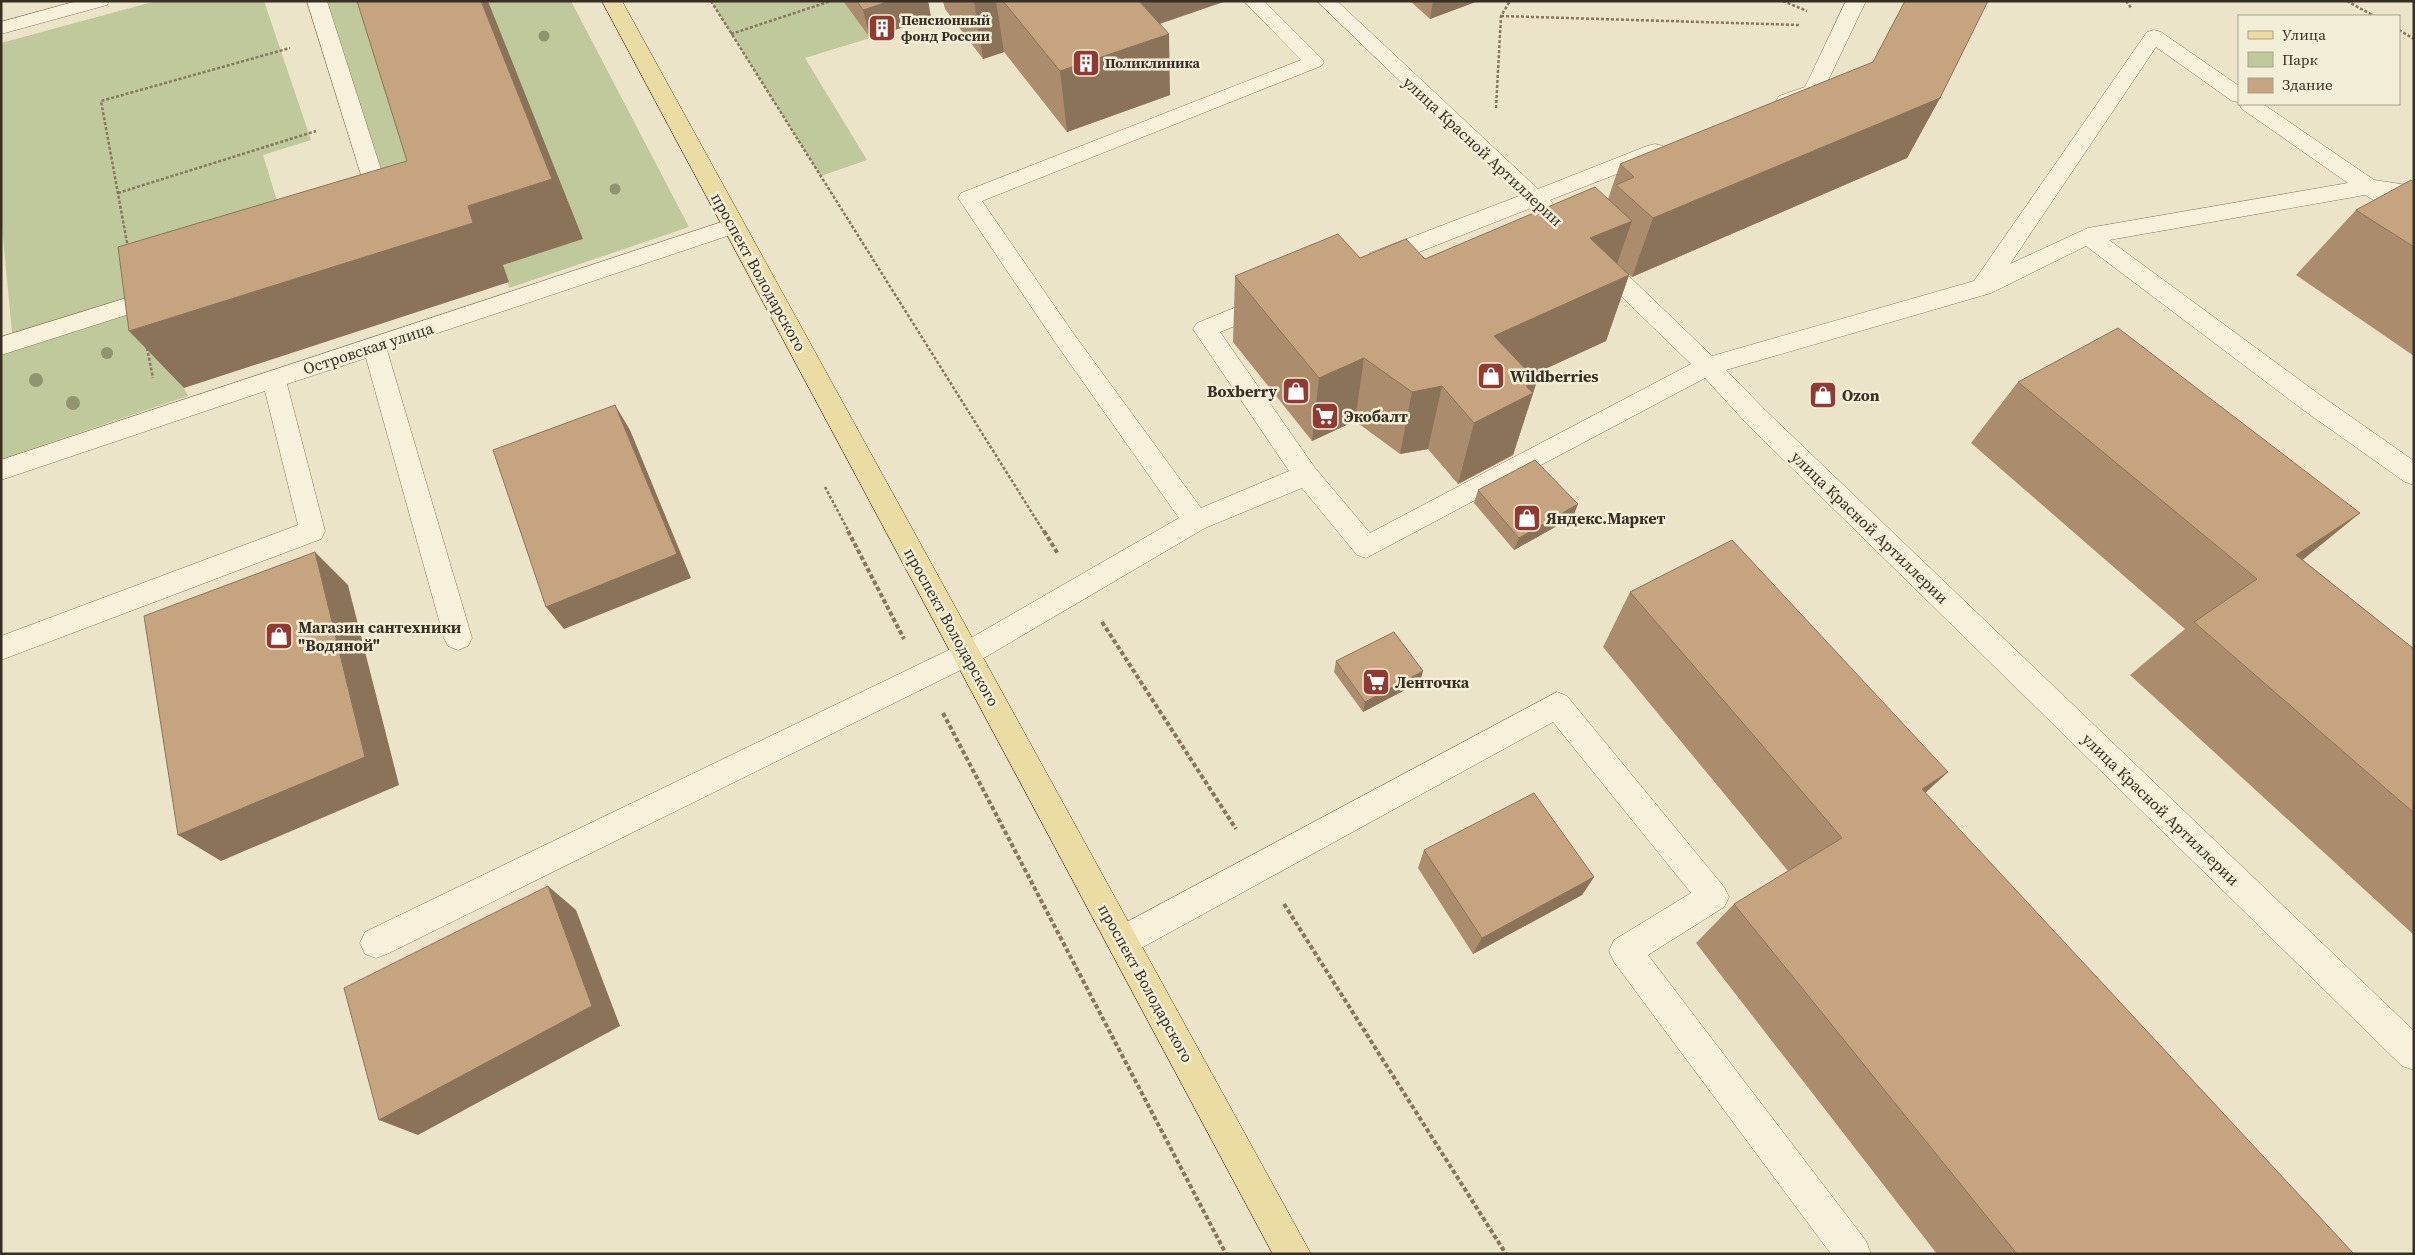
<svg xmlns="http://www.w3.org/2000/svg" width="2415" height="1255" viewBox="0 0 2415 1255" font-family="'Source Serif 4',serif">
<style>
.green{fill:#c0c99c}
.lines{fill:none;stroke-linecap:round;stroke-linejoin:round}
.minor-casing{stroke:#86775e;stroke-width:1}
.major-casing{stroke:#554532;stroke-width:1}
.path-far1{stroke:#86775e;stroke-width:2.5;stroke-dasharray:3 2;stroke-linecap:butt}
.path{stroke:#86775e;stroke-width:4;stroke-dasharray:4.5 2.5;stroke-linecap:butt}
.minor{fill:#f7f1db;fill-rule:evenodd}
.major{fill:#ebdca3;fill-rule:evenodd}
.tree{fill:#909471}
.wall{fill:#ab8d6e}
.shaded-wall{fill:#8b735a}
.building{fill:#c7a480;stroke:#8b735a}
.labels{text-anchor:middle;dominant-baseline:central;stroke-width:5;stroke-linejoin:round;paint-order:stroke}
.far-poi-label{font-size:14px;font-weight:bold;fill:#382e21;stroke:#f3eed7;text-anchor:start}
.street-label{font-size:16px;fill:#382e21;stroke:#f3eed7}
.poi-label{font-size:16px;font-weight:bold;fill:#382e21;stroke:#f3eed7;text-anchor:start}
</style>
<rect width="100%" height="100%" fill="#ece4c8"/>
<g class="green">
<path d="M156,1h108l47,139 -48,15 30,98 94,-30 -70,-222h56l71,220 -260,167 4,8 -187,63v-113l12,-4 -12,-125v-174z"/>
<path d="M488,1h83l118,226 -180,61 -6,-23 79,-26z"/>
<path d="M711,1h132l27,37 -65,20 62,102 -46,16z"/>
</g>
<g class="lines">
<g class="minor-casing">
<g id="minor">
<path d="M77,1h32l-2,4 -106,29v-12z"/>
<path d="M307,1h20l66,206 -3,5 -8,2 -8,-2 -3,-5z"/>
<path d="M1244,1h20l57,57 3,4 -3,4 -339,135 91,132 128,175 88,-37 -92,-136 -4,-6 4,-6 64,-26 8,-2 8,2 4,6 -4,6 -57,23 95,136 55,65 321,-169 -100,-97 -3,-6 3,-6 8,-2 8,2 105,101 262,-75 173,-249 7,-2 7,2 78,54v16l-7,-1 -76,-54 -146,217 78,-36 260,-45 -106,-74 -3,-5h24l111,76 40,6v14l-8,-1 8,5v17l-8,-2 -41,-24 -256,45 211,155 94,66v24l-9,-3 -103,-73 -216,-163 -95,47 -265,77 39,40 649,621v39l-12,-4 -655,-642 -42,-46 -339,180 -9,-3 -55,-67 -97,40 -228,134 -590,292 -11,4 -11,-4 -5,-11 5,-11 592,-286 222,-128 -122,-173 -99,-147 3,-5 340,-133z"/>
<path d="M1317,1h20l201,188 109,-43 8,-2 8,2 3,5 -3,5 -113,44 6,8 -3,5c-10,3 -15,1 -22,-5l-145,57 -8,2 -8,-2 -3,-6 3,-6 149,-57z"/>
<path d="M1846,1h20l-43,90c-7,10 -33,18 -44,15l-3,-5 3,-5 26,-9z"/>
<path d="M734,218l8,3 3,5 -3,5 -355,119 85,288 -4,8 -10,4 -10,-4 -4,-8 -78,-280 -79,26 38,147 -4,8 -320,121v-24l297,-111 -33,-134 -264,89v-20z"/>
<path d="M162,287l8,2 4,6 -4,6 -169,54v-18z"/>
<path d="M1557,692l10,4 157,191 5,10 -5,10 -76,48 218,286 5,13h-40l-217,-292 -5,-11 5,-11 77,-47 -138,-171 -419,230 -11,4 -11,-4 -5,-11 5,-11z"/>
</g>
</g>
<g class="major-casing">
<path id="major" d="M602,1h20l689,1253h-38z"/>
</g>
<g class="path-far1">
<path d="M711,1l333,531"/>
<path d="M1783,1l24,10"/>
<path d="M2126,1l6,8"/>
<path d="M2347,1l27,15"/>
<path d="M1501,16l299,9"/>
<path d="M2399,30l15,9"/>
<path d="M731,34l100,-33"/>
<path d="M1496,108l5,-92 9,-15"/>
<path d="M118,193l198,-62"/>
<path d="M128,248l-27,-147 189,-53"/>
<path d="M147,348l6,30"/>
<path d="M825,487l24,45"/>
</g>
<g class="path">
<path d="M848,531l56,108"/>
<path d="M1044,531l14,23"/>
<path d="M1102,622l134,207"/>
<path d="M943,713l283,541"/>
<path d="M1284,904l222,350"/>
</g>
<use href="#minor" class="minor"/>
<use href="#major" class="major"/>
</g>
<g class="tree">
<circle cx="544" cy="36" r="5.5"/>
<circle cx="615" cy="189" r="5.5"/>
<circle cx="107" cy="353" r="6"/>
<circle cx="36" cy="380" r="7"/>
<circle cx="73" cy="403" r="7"/>
</g>
<g class="wall">
<path d="M843,1h85l3,17 -61,20z"/>
<path d="M943,1h283l-66,23 10,71 -103,37 -63,-80 -21,7 -38,-50z"/>
<path d="M1410,1h68l-48,18z"/>
<path d="M1940,98l-33,60 -275,119 -3,-2 -23,66 -75,34 6,6 -24,74 -55,29 -30,-35 -28,5 -45,-33 -43,20 -79,-99 2,-66 125,-18 65,1 183,-60 12,-35z"/>
<path d="M2414,182v174l-118,-81 60,-65z"/>
<path d="M2018,382l285,178 111,89v286l-284,-260 55,-46 -214,-186z"/>
<path d="M1478,490l95,27 -59,33 -40,-47z"/>
<path d="M1630,592l295,201 429,461h-417l-241,-311 38,-39 54,-33 -185,-224z"/>
<path d="M1336,661l84,21 -57,30 -29,-40z"/>
<path d="M1424,850l170,27 -12,18 -109,59 -55,-86z"/>
</g>
<g class="shaded-wall">
<path d="M481,1h7l95,238 -80,26 6,17 -325,106 -55,-57 339,-125z"/>
<path d="M890,1h38l3,17 -61,20 -7,-28z"/>
<path d="M974,1h22l8,51 -21,7z"/>
<path d="M1118,1h108l-106,36z"/>
<path d="M1433,1h45l-48,18z"/>
<path d="M1169,34l1,61 -103,37 -7,-61z"/>
<path d="M1940,98l-33,60 -275,119 21,-59z"/>
<path d="M1632,221l-22,63 19,-9 -23,66 -128,59 16,-64 96,-98z"/>
<path d="M1364,358l-9,63 -43,20 7,-63z"/>
<path d="M1537,381l-24,74 -55,29 16,-61 52,-37z"/>
<path d="M1442,386l-14,63 -28,5 12,-62z"/>
<path d="M615,405l15,25 61,148 -127,51 -18,-22z"/>
<path d="M1578,504l-5,13 -59,33 5,-12z"/>
<path d="M2360,513l-71,58 7,-16z"/>
<path d="M315,552l33,33 51,200 -178,76 -43,-26z"/>
<path d="M1423,671l-3,11 -57,30 2,-10z"/>
<path d="M1948,772l-51,47 25,-30z"/>
<path d="M1594,877l-12,18 -109,59 9,-16z"/>
<path d="M548,886l28,24 44,116 -202,109 -39,-15z"/>
</g>
<g class="building">
<path d="M357,1h124l71,178 -84,27 5,17 -344,108 -11,-84 289,-86z"/>
<path d="M857,1h33l-27,9z"/>
<path d="M1003,1h136l30,33 -109,37z"/>
<path d="M1905,1h83l-48,97 -287,120 -37,-33 18,-8 -14,-13 253,-102z"/>
<path d="M2411,180l3,2v65l-58,-37z"/>
<path d="M1595,187l37,34 -42,17 39,37 -135,61 43,45 -11,5 7,7 -59,30 -32,-37 -30,6 -48,-34 -45,20 -84,-102 103,-42 22,24 46,-19 19,20z"/>
<path d="M2118,328l242,185 -64,42 118,94v164l-220,-191 63,-43 -239,-197z"/>
<path d="M615,405l62,149 -131,53 -53,-157z"/>
<path d="M1535,460l43,44 -59,34 -41,-48z"/>
<path d="M1732,540l216,232 -26,17 432,465h-337l-283,-350 108,-66 -212,-246z"/>
<path d="M315,552l50,205 -187,78 -34,-219z"/>
<path d="M1394,632l29,39 -58,31 -29,-41z"/>
<path d="M1534,793l60,84 -112,61 -58,-88z"/>
<path d="M548,886l44,120 -213,114 -35,-132z"/>
</g>
<defs>
<g id="building-square" transform="scale(1.4375)"><rect x="-9" y="-9" width="18" height="18" rx="4" fill="#913a32" stroke="#f3eed7"/><path d="M-4-6H4V6H1V3H-1V6H-4ZM-2.5-4.3h1.7v1.8h-1.7ZM.8-4.3h1.7v1.8H.8ZM-2.5-1h1.7V.8h-1.7ZM.8-1h1.7V.8H.8Z" fill="#fff"/></g>
<g id="shop-square" transform="scale(1.4375)"><rect x="-9" y="-9" width="18" height="18" rx="4" fill="#913a32" stroke="#f3eed7"/><path d="M-5-2.5h2.3a2.7 3.5 0 0 1 5.4 0H5L5.5 6h-11ZM-1.5-2.5h3a1.5 2.3 0 0 0-3 0Z" fill="#fff"/></g>
<g id="supermarket-square" transform="scale(1.4375)"><rect x="-9" y="-9" width="18" height="18" rx="4" fill="#913a32" stroke="#f3eed7"/><path d="M-6-5.5h2.5l.6 2H6L4.5 2H-2.5L-4.4-4H-6ZM-1.5 3.2a1.3 1.3 0 1 0 .1 0ZM3 3.2a1.3 1.3 0 1 0 .1 0Z" fill="#fff"/></g>
</defs>
<g fill-rule="evenodd">
<use href="#building-square" x="882" y="28"/>
<use href="#building-square" x="1086" y="63"/>
<use href="#shop-square" x="1491" y="376"/>
<use href="#shop-square" x="1296" y="391"/>
<use href="#shop-square" x="1823" y="395"/>
<use href="#supermarket-square" x="1325" y="416"/>
<use href="#shop-square" x="1527" y="518"/>
<use href="#shop-square" x="279" y="636"/>
<use href="#supermarket-square" x="1376" y="682"/>
</g>
<g class="labels">
<g class="far-poi-label">
<text x="901" y="20">Пенсионный<tspan x="901" dy="16">фонд России</tspan></text>
<text x="1105" y="63">Поликлиника</text>
</g>
<g class="street-label">
<text transform="translate(1483 151) rotate(43)">улица Красной Артиллерии</text>
<text transform="translate(759 272) rotate(61)">проспект Володарского</text>
<text transform="translate(368 348) rotate(-18)">Островская улица</text>
<text transform="translate(1870 527) rotate(44)">улица Красной Артиллерии</text>
<text transform="translate(952 627) rotate(61)">проспект Володарского</text>
<text transform="translate(2161 809) rotate(44)">улица Красной Артиллерии</text>
<text transform="translate(1146 983) rotate(61)">проспект Володарского</text>
</g>
<g class="poi-label">
<text x="1510" y="376">Wildberries</text>
<text x="1277" y="391" text-anchor="end">Boxberry</text>
<text x="1842" y="395">Ozon</text>
<text x="1344" y="416">Экобалт</text>
<text x="1546" y="518">Яндекс.Маркет</text>
<text x="298" y="627">Магазин сантехники<tspan x="298" dy="18">"Водяной"</tspan></text>
<text x="1395" y="682">Ленточка</text>
</g>
</g>
<rect width="2415" height="1255" fill="none" stroke="#382e21" stroke-width="5"/>
<rect x="2238" y="15" width="162" height="90" fill="#f3eed7" stroke="#a8a18e"/>
<rect x="2248" y="31" width="25" height="8" fill="#ebdca3" stroke="#a8a18e"/>
<text x="2282" y="40" font-size="15" fill="#382e21">Улица</text>
<rect x="2248" y="52" width="25" height="15" fill="#c0c99c" stroke="#a8a18e"/>
<text x="2282" y="65" font-size="15" fill="#382e21">Парк</text>
<rect x="2248" y="78" width="25" height="15" fill="#c7a480" stroke="#a8a18e"/>
<text x="2282" y="90" font-size="15" fill="#382e21">Здание</text>
</svg>
